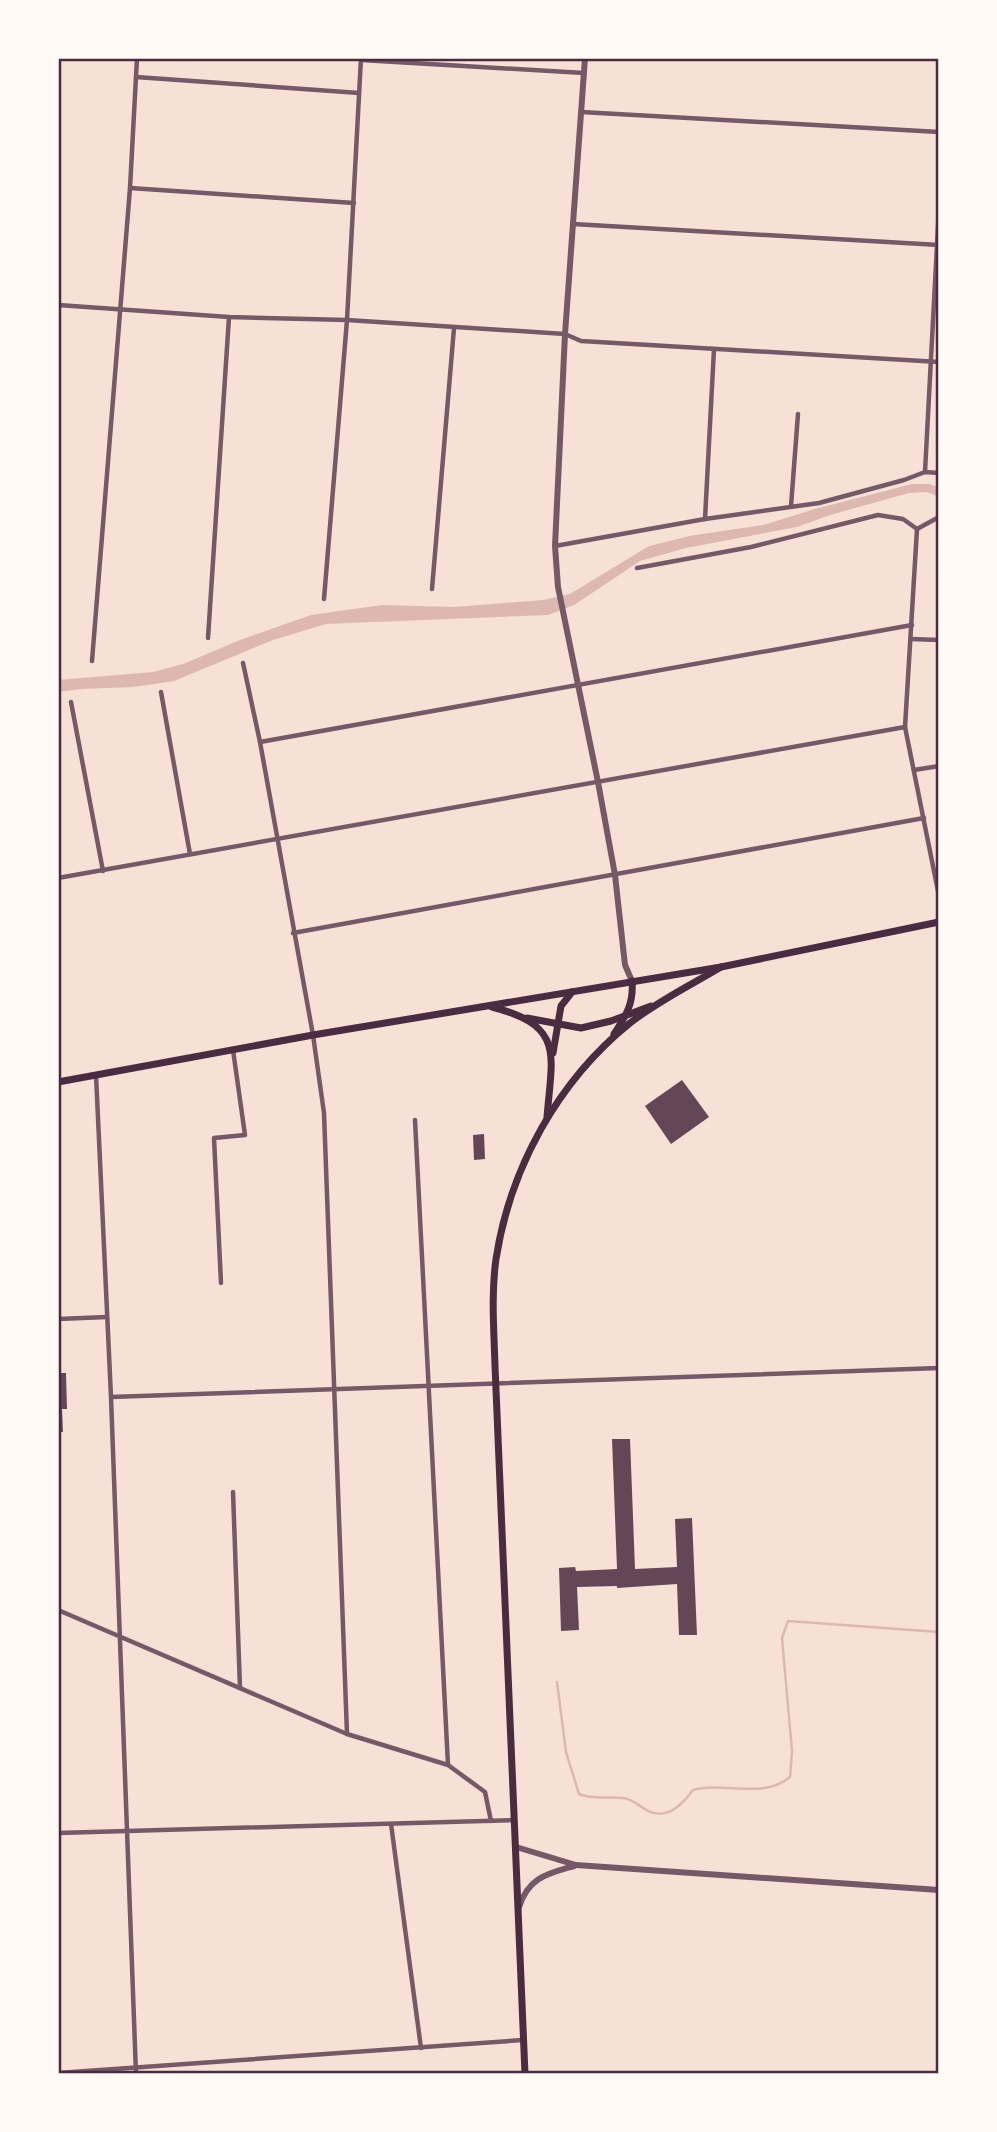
<svg xmlns="http://www.w3.org/2000/svg" width="997" height="2132" viewBox="0 0 997 2132" font-family="Helvetica,sans-serif">
<style>
.water{fill:#dcb8b0}
.lines{fill:none;stroke-linecap:round;stroke-linejoin:round}
.stream{stroke:#dcb8b0;stroke-width:2.5}
.building{fill:#644757}
.minor{stroke:#755966;stroke-width:4.5}
.tertiary{stroke:#755966;stroke-width:6}
.primary{stroke:#4a2c40;stroke-width:7}
.neatline{fill:none;stroke:#4a2c40;stroke-width:2.5}
</style>
<rect width="100%" height="100%" fill="#f7e1d7"/>
<path class="water" d="M912,484h18l9,4v9l-12,-5 -18,1 -79,22 -33,12 -111,21 -46,13 -66,44 -26,10 -222,9 -53,16 -99,41 -40,6 -52,2 -24,3v-12l95,-8 30,-8 57,-24 71,-25 71,-10 72,2 89,-7 27,-6 79,-48 40,-10 74,-11 52,-16z"/>
<g class="lines">
<path class="stream" d="M557,1682l9,70 13,42c14,6 29,2 44,4 10,1 16,8 25,13 19,9 34,-6 45,-21 31,-9 70,10 97,-13l2,-26 -10,-113 6,-17 151,11"/>
</g>
<g class="building">
<path d="M682,1080l27,37 -38,27 -26,-38z"/>
<path d="M484,1134l1,25 -11,1 -1,-25z"/>
<path d="M58,1351h2l1,22h5l1,36h-5l1,23h-5z"/>
<path d="M612,1439h18l5,130 42,-2 -2,-48 17,-1 5,117h-18l-2,-51 -60,4v-2l-40,1 2,43 -18,1 -2,-63 16,-1 1,4 41,-2z"/>
</g>
<g class="lines">
<g class="minor">
<path d="M361,60l223,13"/>
<path d="M136,77l223,16"/>
<path d="M581,112l358,20"/>
<path d="M130,188l224,15"/>
<path d="M573,224l366,21"/>
<path d="M58,305l171,12 118,3 218,14 16,7 358,21"/>
<path d="M925,472l14,-265"/>
<path d="M791,506l7,-92"/>
<path d="M705,519l9,-170"/>
<path d="M917,529l-12,198 34,169"/>
<path d="M917,529l22,-12"/>
<path d="M555,546l150,-27 114,-16 85,-23 21,-8 14,1"/>
<path d="M637,568l114,-21 127,-32 25,4 14,10"/>
<path d="M432,589l22,-261"/>
<path d="M324,599l23,-279 14,-262"/>
<path d="M208,638l21,-321"/>
<path d="M911,639l28,1"/>
<path d="M92,661l38,-473 7,-130"/>
<path d="M243,663l17,79 53,293 11,78 23,621"/>
<path d="M161,692l29,162"/>
<path d="M71,702l32,169"/>
<path d="M260,742l652,-117"/>
<path d="M914,770l25,-4"/>
<path d="M58,878l847,-151"/>
<path d="M293,933l631,-115"/>
<path d="M96,1075l15,322 25,677"/>
<path d="M415,1120l33,645"/>
<path d="M221,1283l-7,-145 31,-3 -12,-85"/>
<path d="M58,1319l49,-2"/>
<path d="M111,1397l828,-29"/>
<path d="M233,1492l7,196"/>
<path d="M58,1610l289,124 101,31 37,27 6,29"/>
<path d="M391,1824l30,224"/>
<path d="M58,1833l457,-13"/>
<path d="M58,2073l465,-33"/>
</g>
<g class="tertiary">
<path d="M585,58l-20,276 -10,212 3,41 40,195 17,93 10,90 7,16"/>
<path d="M516,1847l60,18 363,25"/>
<path d="M519,1907c10,-30 28,-33 55,-41"/>
</g>
<g class="primary">
<path d="M492,1007c73,19 60,47 55,110"/>
<path d="M527,1018l54,10 30,-7 40,-15"/>
<path d="M614,1034c12,-18 20,-31 18,-53"/>
<path d="M553,1053l8,-47 11,-14"/>
<path d="M58,1082l255,-47 408,-68 218,-45"/>
<path d="M525,2074l-30,-708c-1,-35 -4,-72 1,-107 14,-91 62,-178 134,-236 28,-22 61,-38 91,-56"/>
</g>
</g>
<rect width="997" height="2132" fill="none" stroke="#fffaf5" stroke-width="119"/>
<rect x="60" y="60" width="877" height="2012" class="neatline"/>
</svg>
